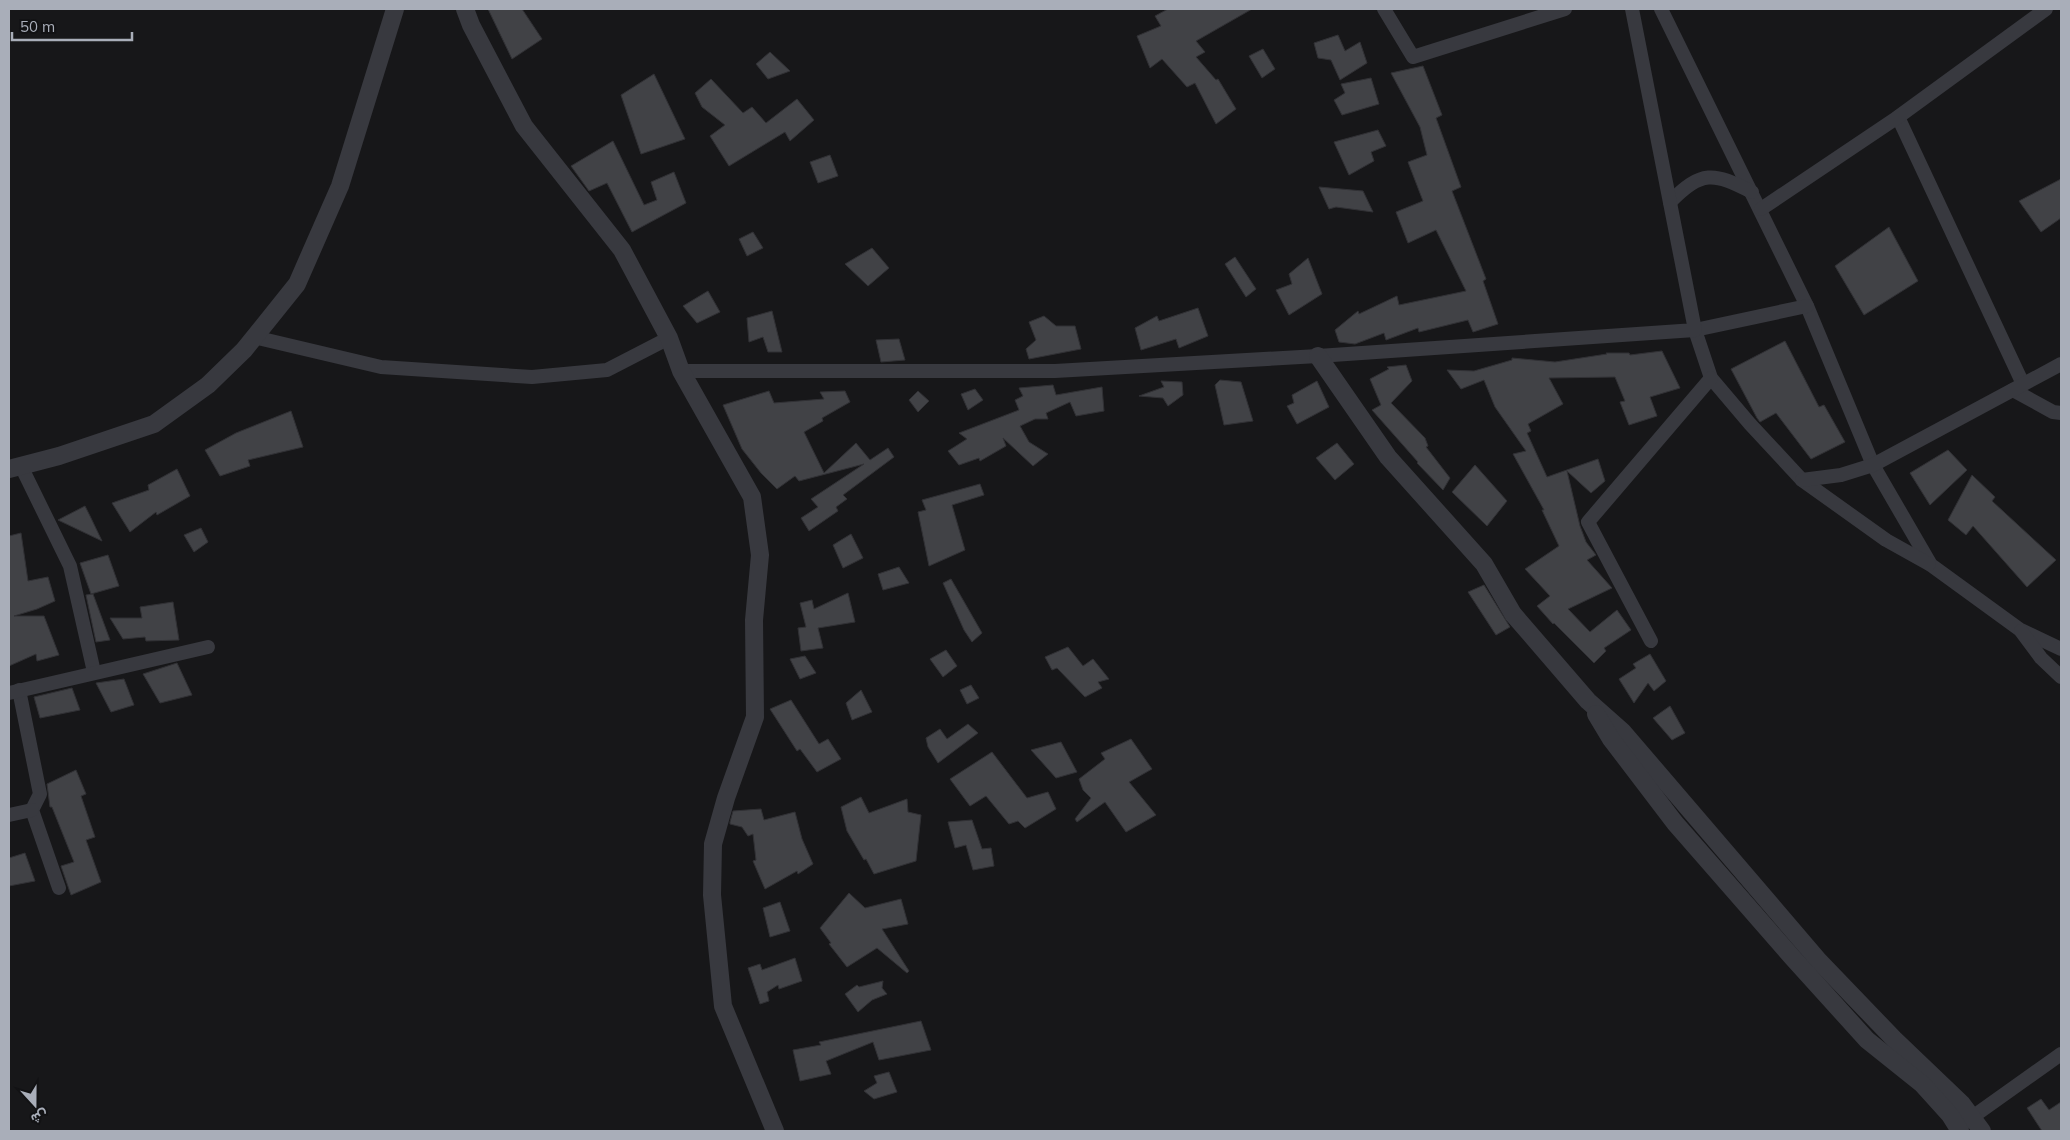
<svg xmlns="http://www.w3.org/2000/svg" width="2070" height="1140" viewBox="0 0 2070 1140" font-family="Mulish,Vazirmatn,sans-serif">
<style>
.building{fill:#414246;stroke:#313135}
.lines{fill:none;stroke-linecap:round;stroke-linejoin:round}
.minor{stroke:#38393f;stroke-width:14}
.tertiary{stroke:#38393f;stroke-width:18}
</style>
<rect width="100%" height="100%" fill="#171719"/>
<g class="building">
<path d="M488,9h34l20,30 -30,20z"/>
<path d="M1168,9h84l-56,32 9,11 -9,5 20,23 2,-1 18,30 -20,15 -21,-41 -8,4 -25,-28 -12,9 -13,-32 24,-10 -6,-10z"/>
<path d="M1338,35l7,16 15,-9 7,21 -27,17 -9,-20 -13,-2 -4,-15z"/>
<path d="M1263,49l12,20 -13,9 -13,-22z"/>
<path d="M770,52l20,19 -22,8 -12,-15z"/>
<path d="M1423,66l19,49 -6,3 25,69 -9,4 34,88 -3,2 15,43 -25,8 -5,-12 -49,12 -1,-4 -32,12 -2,-7 -29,11 -16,-2 -4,-12 23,-19 1,3 38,-18 2,9 67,-14 -30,-61 -28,13 -12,-31 27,-11 -15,-39 19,-7 -7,-28 -29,-54z"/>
<path d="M654,74l31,65 -44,15 -20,-59z"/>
<path d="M1371,78l8,26 -37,11 -8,-15 11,-7 -4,-9z"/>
<path d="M711,79l32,34 9,-6 14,16 31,-24 17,21 -24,21 -5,-9 -56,34 -19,-30 15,-11 -23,-18 -7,-14z"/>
<path d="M1378,130l8,16 -15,6 3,9 -25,14 -15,-33z"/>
<path d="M613,141l31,64 13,-5 -6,-18 23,-10 12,31 -54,29 -25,-49 -18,8 -18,-25z"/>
<path d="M830,155l8,21 -20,7 -8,-21z"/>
<path d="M2061,179v39l-20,14 -22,-31z"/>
<path d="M1319,187l44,4 10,21 -37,-5 -7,2z"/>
<path d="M1889,227l29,54 -54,34 -29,-49z"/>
<path d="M753,232l10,16 -16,8 -8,-17z"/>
<path d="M872,248l17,20 -21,18 -23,-22z"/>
<path d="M1235,257l21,32 -10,8 -21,-33z"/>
<path d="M1308,258l14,36 -33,21 -13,-25 16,-6 -3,-10z"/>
<path d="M708,291l12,21 -23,11 -14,-17z"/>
<path d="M1198,308l10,28 -29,12 -3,-9 -35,11 -6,-22 22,-12 2,5z"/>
<path d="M772,311l10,41h-14l-5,-15 -14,5 -2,-24z"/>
<path d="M1044,316l12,10h19l6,23 -52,10 -3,-10 10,-9 -7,-18z"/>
<path d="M899,339l6,21 -24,2 -5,-22z"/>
<path d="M1785,341l34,66 5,-2 21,37 -34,17 -35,-46 -16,9 -3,-4 -26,-49z"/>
<path d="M1662,351l18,37 -30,9 7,19 -28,9 -9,-23 5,-1 -10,-24 -66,1 14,26 -35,20 3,7 -4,2 20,44 51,-18 7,22 -14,12 -24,-22 13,55 6,16 10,13 -9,5 25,28 -44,21 22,23 27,-22 14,20 -27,18 2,3 -12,12 -40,-40 -1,1 -16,-18 13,-10 -25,-27 34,-23 -17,-36h2l-31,-56 13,-3 -31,-44 -11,-27 -23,9 -14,-19 27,1 38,-11v-2l43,4 52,-8 -1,-1h23l1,2z"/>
<path d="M1406,365l6,16 -21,22 34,35 3,8 -2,1 24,31 -7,12 -26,-27 1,-1 -46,-52 9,-5 -11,-26 19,-10 -2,-2z"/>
<path d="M1220,380l21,2 12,39 -29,4 -9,-40z"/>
<path d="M1161,381l21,1 1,13 -15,11 -5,-8 -24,-2 25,-9z"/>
<path d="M1317,381l12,26 -32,17 -10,-18 7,-3 -2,-8z"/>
<path d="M1053,385l3,10 46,-8 2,24 -28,5 -6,-14 -24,11 2,6h-13l-15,7 9,16 19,12 -15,12 -30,-28 3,8 -26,15 -1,-3 -20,7 -11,-14 19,-12 -8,-6 60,-23 -4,-10 8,-4 -4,-8z"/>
<path d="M975,389l8,11 -15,10 -7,-16z"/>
<path d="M769,391l5,12 50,-4 -4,-7 25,-1 5,11 -28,16 1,3 -19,11 20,41 32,-30 14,17 18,-12 6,9 -51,38 4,4 -11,8 2,4 -29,20 -8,-13 17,-11 -7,-8 53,-35 -65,17 -4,-5 -18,13 -16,-16 -19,-24 -19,-44z"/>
<path d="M918,391l11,10 -11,11 -9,-12z"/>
<path d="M291,411l12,36 -55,13 2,6 -30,10 -15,-26 31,-17z"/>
<path d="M1337,443l17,21 -19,16 -19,-22z"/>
<path d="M1948,450l19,20 -37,35 -20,-32z"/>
<path d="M1475,465l32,36 -20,25 -35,-34z"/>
<path d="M177,469l13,27 -33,19 -1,-3 -26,20 -18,-29 37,-13 -1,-5z"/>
<path d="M1972,475l23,22 -3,4 64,59 -29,27 -54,-61 -7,9 -18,-15z"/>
<path d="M980,484l4,11 -32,10 13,45 -36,16 -11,-54 8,-2 -4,-10z"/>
<path d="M85,506l5,10 12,25 -44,-21z"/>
<path d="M201,528l7,14 -14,10 -10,-17z"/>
<path d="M21,533l7,48 20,-4 7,24 -18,8 -23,7h30l15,39 -22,6 -1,-7 -27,12v-130z"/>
<path d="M851,534l12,24 -20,10 -10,-23z"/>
<path d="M108,555l11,31 -28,8 -11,-31z"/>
<path d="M899,567l10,16 -26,7 -5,-16z"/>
<path d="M951,579l31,54 -10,9 -8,-12 -21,-47z"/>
<path d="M1484,585l26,42 -14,8 -28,-43z"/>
<path d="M848,593l7,29 -37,6 5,20 -22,3 -3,-23 8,-1 -6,-24 12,-3 2,9z"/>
<path d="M93,594l17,46 -14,2 -10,-47z"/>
<path d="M173,602l6,38 -33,1 -1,-4 -22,2 -13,-21h32l-2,-11z"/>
<path d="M1068,647l15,19 10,-7 16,20 -11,3 4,6 -17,9 -28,-29 -5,2 -7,-13z"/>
<path d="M946,650l11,16 -14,11 -13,-18z"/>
<path d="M1650,654l16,27 -12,10 -6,-8 -14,20 -15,-24 17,-11 -3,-4z"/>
<path d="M805,656l11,17 -16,6 -10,-20z"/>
<path d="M177,663l15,32 -32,8 -17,-29z"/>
<path d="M124,679l10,26 -23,7 -15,-29z"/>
<path d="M971,685l8,13 -12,6 -7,-14z"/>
<path d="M72,688l8,22 -40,8 -6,-21z"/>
<path d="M861,690l11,22 -20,8 -6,-17z"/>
<path d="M791,700l28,44 9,-5 13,20 -24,13 -17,-23 -3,2 -27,-42z"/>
<path d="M1670,706l15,27 -13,7 -19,-22z"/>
<path d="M968,724l10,9 -40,30 -10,-16 -2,-9 14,-9 7,10z"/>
<path d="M1131,739l21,30 -23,13 27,33 -30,17 -21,-30 -28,20 -2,-3 16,-21 -8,-8 -4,-11 26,-20 -4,-6z"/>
<path d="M1061,742l16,30 -21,6 -25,-28z"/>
<path d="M992,752l35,46 21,-6 8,17 -31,19 -7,-7 -9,3 -23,-28 -16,10 -20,-27z"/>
<path d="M76,770l10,24 -5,2 14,41 -9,3 15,42 -30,13 -10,-29 13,-4 -22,-55h-2l-3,-23z"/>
<path d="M861,797l8,16 38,-14 1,13 13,3 -5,46 -42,13 -8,-15 -2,1 -17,-29 -6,-24z"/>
<path d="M761,809l3,11 31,-8 7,27 11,25 -15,10 -1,-3 -32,18 -12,-28 3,-1 -3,-26 -5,2 -6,-9 -12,-3v-2l3,-11z"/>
<path d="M972,820l10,29 9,-1 3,18 -21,4 -7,-25 -11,3 -7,-26z"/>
<path d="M25,853l10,28 -26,5v-28z"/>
<path d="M849,893l16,15 36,-9 7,25 -26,5 27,42 -2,2 -30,-25 -30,19 -18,-23 2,-1 -11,-15z"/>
<path d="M780,902l10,29 -20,6 -7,-29z"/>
<path d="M795,958l7,23 -23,8 -1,-4 -11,7 2,9 -9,3 -12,-36 12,-4 2,6z"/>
<path d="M883,981l-1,7 5,6 -15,6 -14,12 -13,-18 12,-9 2,2z"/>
<path d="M921,1021l10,29 -52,10 -6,-18 -47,19 5,13 -31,7 -7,-31 28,-5 -2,-3z"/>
<path d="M889,1072l8,20 -23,7 -10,-8 13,-8 -3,-7z"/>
<path d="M2041,1099l8,11 12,-8v29h-19l-15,-23z"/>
</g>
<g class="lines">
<g class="minor">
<path d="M1384,9l29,48 152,-48"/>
<path d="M1661,9l146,297 66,159 58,100 88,64 42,20"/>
<path d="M1898,117l125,267"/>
<path d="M1670,202c32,-32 43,-30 82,-10"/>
<path d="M1761,209l137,-92 148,-108"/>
<path d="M1807,306l-112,24 16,48 39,46 52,56 84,60 43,24"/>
<path d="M254,337l127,30 151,10 75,-7 62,-32"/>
<path d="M681,371h374l263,-15 377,-26 -63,-321"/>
<path d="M2013,390l40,22 8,1"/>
<path d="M21,466l49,100 24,106"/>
<path d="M1802,480l39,-5 32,-10 188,-101"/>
<path d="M2021,631l20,27 20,19"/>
<path d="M1651,641l-63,-119 123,-144"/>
<path d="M19,690l21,104 -8,16 27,78"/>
<path d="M9,693l199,-46"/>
<path d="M9,815l23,-5"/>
<path d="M1964,1123l97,-69"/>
</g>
<g class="tertiary">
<path d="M465,9l6,16 53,101 98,124 47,88 12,33 71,126 8,58 -6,65 1,97 -29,81 -13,46 -1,51 11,111 52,125"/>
<path d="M1318,356l70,101 96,107 29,50 75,87 35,31 196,229 75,78 68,65 20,27"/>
<path d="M9,469l50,-13 95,-32 54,-39 36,-35 53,-66 43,-98 55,-177"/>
<path d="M1596,714l15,25 64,84 117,134 75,83 55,44 28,31 10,16"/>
</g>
</g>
<rect width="2070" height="1140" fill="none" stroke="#a9aeb9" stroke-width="20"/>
<g transform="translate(35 1105) rotate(159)" stroke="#121214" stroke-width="4" paint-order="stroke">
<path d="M0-4L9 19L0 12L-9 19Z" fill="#a9aeb9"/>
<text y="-8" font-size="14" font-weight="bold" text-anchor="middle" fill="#a9aeb9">ش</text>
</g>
<path d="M12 32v8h120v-8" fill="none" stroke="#a9aeb9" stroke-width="2.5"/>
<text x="20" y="32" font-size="15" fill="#a9aeb9" stroke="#121214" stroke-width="4" paint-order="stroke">50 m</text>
</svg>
